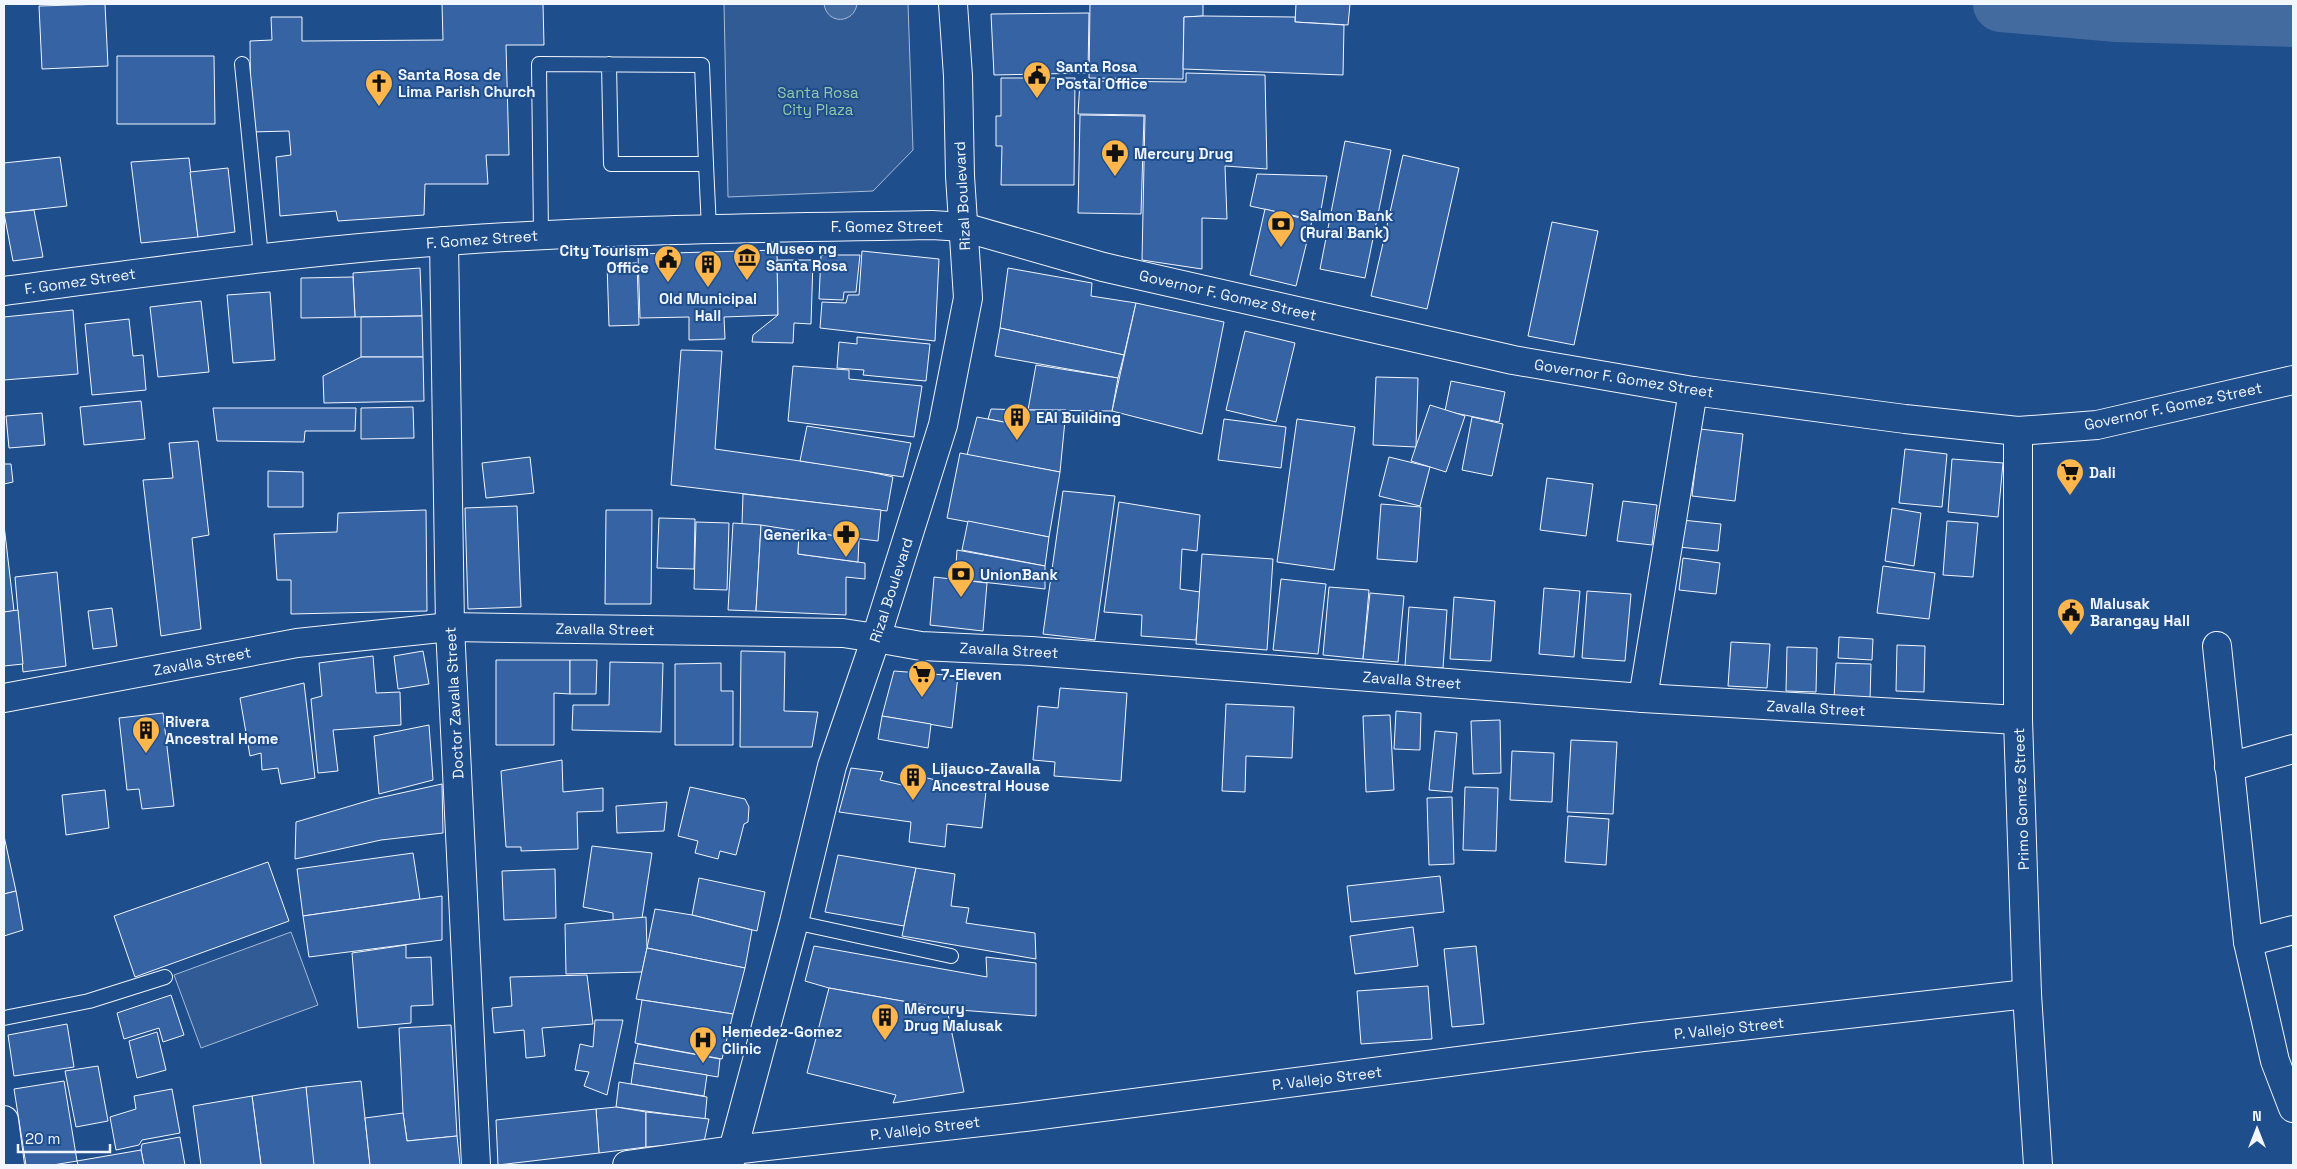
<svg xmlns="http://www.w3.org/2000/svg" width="2297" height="1169" viewBox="0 0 2297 1169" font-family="'Space Grotesk',sans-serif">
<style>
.green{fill:#305b95;stroke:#a8bbd7}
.water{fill:#446ba0;stroke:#a8bbd7}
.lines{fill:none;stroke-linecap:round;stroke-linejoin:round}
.river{stroke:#446ba0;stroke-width:56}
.building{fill:#3563a3;stroke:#f2f6ff}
.lane-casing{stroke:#f2f6ff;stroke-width:16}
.street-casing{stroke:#f2f6ff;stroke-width:30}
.secondary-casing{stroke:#f2f6ff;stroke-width:30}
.lane{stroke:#1f4e8c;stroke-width:14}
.street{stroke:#1f4e8c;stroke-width:28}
.secondary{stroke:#1f4e8c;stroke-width:28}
.labels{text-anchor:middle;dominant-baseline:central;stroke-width:4;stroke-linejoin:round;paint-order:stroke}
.poi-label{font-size:15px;font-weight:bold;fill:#f2f6ff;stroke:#1f4e8c;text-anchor:start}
.park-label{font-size:15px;fill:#97c8a6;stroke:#1f4e8c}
.street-label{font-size:15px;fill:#f2f6ff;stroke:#1f4e8c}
</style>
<rect width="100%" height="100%" fill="#1f4e8c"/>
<g class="green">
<path d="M724,4h184l5,146 -40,41 -145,6z"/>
<path d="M291,932l27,73 -117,43 -27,-73z"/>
</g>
<path class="water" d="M824,4h33c-3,20 -30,21 -33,0z"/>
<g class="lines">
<path class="river" d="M2001,4l116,10 176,5"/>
</g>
<g class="building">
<path d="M105,4l3,62 -66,3 -3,-63z"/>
<path d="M442,4h101l1,41h-38l3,110h-23l2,29h-63l-1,31 -86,6 -2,-10 -56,5 -4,-59 15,-2 -2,-24 -38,1 -1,-91 22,-1 -1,-23h31v24l141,-1z"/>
<path d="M1090,4h113v12l-19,1 -1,62 -94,-1z"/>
<path d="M1296,4h54l-2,21 -53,-3z"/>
<path d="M1089,13l-1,60 -94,2 -3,-61z"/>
<path d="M1203,16l92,1v5l49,3 -1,50 -160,-6 1,-52z"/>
<path d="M117,56h97l1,68h-98z"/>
<path d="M1186,73l79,2 2,94 -42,-3 2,53 -25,-1v51l-60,-9 3,-145 -67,-1 2,-33 106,1z"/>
<path d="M1001,78h74l-1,107h-73l1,-39h-6v-30h5z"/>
<path d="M1080,115l64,1 -3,98 -63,-1z"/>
<path d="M1345,141l46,9 -26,128 -45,-9z"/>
<path d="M1403,155l56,13 -32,141 -56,-13z"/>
<path d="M60,157l7,49 -63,7v-50z"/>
<path d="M189,158l9,79 -57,6 -10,-81z"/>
<path d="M228,168l7,64 -37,5 -8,-65z"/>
<path d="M1257,174l70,2 -8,45 -69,-15z"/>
<path d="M1265,209l47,12 -16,65 -46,-11z"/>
<path d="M34,210l9,47 -30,4 -9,-48z"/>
<path d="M1552,222l46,9 -24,114 -46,-9z"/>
<path d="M777,250l1,65 -54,2 1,22 -36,1v-23l-49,1 -2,-64z"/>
<path d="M862,251l77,8 -4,82 -115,-13 2,-26 24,1 2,-8h11z"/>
<path d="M821,255h39l-4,37h-12l-1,8 -24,-1z"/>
<path d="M777,260h36l-2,64 -17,-1 -1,20 -41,-1 1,-7 25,-20z"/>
<path d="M607,263h30l2,62 -30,1z"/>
<path d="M420,268l2,48 -67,1 -2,-44z"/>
<path d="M1008,268l84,15 -1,13 45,7 -12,52 -124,-27z"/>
<path d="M353,277l2,40 -54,1v-40z"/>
<path d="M270,292l5,68 -42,3 -6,-68z"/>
<path d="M201,301l8,71 -51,5 -8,-70z"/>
<path d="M1136,303l88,19 -22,112 -90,-23z"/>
<path d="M73,310l5,64 -74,6v-63z"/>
<path d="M422,316l1,41h-62v-40z"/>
<path d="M129,319l4,37 10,-1 3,35 -54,5 -7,-71z"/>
<path d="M1000,328l124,27 -6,23 -123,-22z"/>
<path d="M1245,331l50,12 -19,79 -50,-12z"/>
<path d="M857,337l73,7 -4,37 -63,-6 1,-5 -27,-2 2,-26 18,2z"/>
<path d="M681,350l41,1 -7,98 142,20 36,8 -6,34 -216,-26z"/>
<path d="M361,357h62l1,44 -100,2 -1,-27z"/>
<path d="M1036,365l82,13 -6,33 -84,-1z"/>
<path d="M793,366l56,4v9l73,7 -8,51 -126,-16z"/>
<path d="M1376,377l42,1 -2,69 -43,-2z"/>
<path d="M1451,381l54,11 -6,30 -54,-11z"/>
<path d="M141,401l4,38 -61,6 -4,-38z"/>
<path d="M1430,405l35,11 -19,56 -35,-11z"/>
<path d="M413,407l1,31 -53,1v-31z"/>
<path d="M213,408h143l-1,23h-50l-1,11 -87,-1z"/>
<path d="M991,409l37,1 -3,16 -37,-7z"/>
<path d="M1028,410h38l-6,62 -93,-17 10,-38 48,9z"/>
<path d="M42,413l3,32 -36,3 -3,-32z"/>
<path d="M1472,417l31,7 -11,52 -30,-6z"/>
<path d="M1224,419l62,8 -5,41 -63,-8z"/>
<path d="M1297,419l58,8 -21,143 -57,-8z"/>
<path d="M807,426l104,17 -8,34 -103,-16z"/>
<path d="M1700,429l43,5 -8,67 -43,-5z"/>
<path d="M198,441l11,94 -17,3 9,91 -40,7 -18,-156 30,-2 -4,-35z"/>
<path d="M1905,449l42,5 -5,53 -43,-4z"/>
<path d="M960,453l100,19 -11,65 -102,-19z"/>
<path d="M530,457l4,36 -48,5 -4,-35z"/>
<path d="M1389,457l41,10 -10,39 -41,-10z"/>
<path d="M1952,459l51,4 -5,54 -50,-5z"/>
<path d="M4,464h7l2,18 -9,2z"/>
<path d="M268,471l35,1v35h-35z"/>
<path d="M1547,478l46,6 -7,52 -46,-6z"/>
<path d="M1063,491l52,5 -20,144 -52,-6z"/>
<path d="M743,494l138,16 -3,31 -136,-17z"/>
<path d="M1623,501l34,4 -5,40 -35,-4z"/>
<path d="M1119,502l81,13 -3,36 -15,-2 -2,40 20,3 -4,48 -55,-4 1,-21 -38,-3z"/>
<path d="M1381,504l40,3 -4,55 -40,-3z"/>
<path d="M517,506l4,101 -53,2 -3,-101z"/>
<path d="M1892,508l29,5 -7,53 -29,-5z"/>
<path d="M426,510l1,101 -136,3v-34h-14l-3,-46 63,-2 1,-19z"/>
<path d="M606,510h46l-1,94h-46z"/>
<path d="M659,518l36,1 -1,50 -37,-1z"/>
<path d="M1682,520l39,4 -3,27 -39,-4z"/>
<path d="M968,521l81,16 -4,29 -83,-16z"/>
<path d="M1947,521l31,2 -5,54 -30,-2z"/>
<path d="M696,522l33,1 -2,67 -33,-1z"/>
<path d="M733,523l28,2 -5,86 -28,-1z"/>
<path d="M4,525l10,86 -10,1z"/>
<path d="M761,525l38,6 -1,23 67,9v16l-19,-2v38l-90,-4z"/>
<path d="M799,531l60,8 -1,23 -60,-8z"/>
<path d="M957,550l88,16v23l-90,-10z"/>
<path d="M1202,554l71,5 -6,91 -71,-6z"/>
<path d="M1683,558l37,5 -4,31 -37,-4z"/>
<path d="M1883,566l52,7 -6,46 -52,-6z"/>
<path d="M57,572l9,94 -43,6 -8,-95z"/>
<path d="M934,577l53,6 -4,48 -53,-6z"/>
<path d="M1281,579l45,5 -8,70 -45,-4z"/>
<path d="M1329,587l40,3 -6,69 -40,-4z"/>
<path d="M1544,588l36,3 -6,66 -35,-3z"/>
<path d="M1587,591l44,3 -6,67 -43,-3z"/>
<path d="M1370,593l34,3 -6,66 -35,-3z"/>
<path d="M1454,597l41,4 -4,60 -41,-2z"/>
<path d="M1409,607l38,3 -4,58 -38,-2z"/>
<path d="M112,608l5,38 -24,3 -5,-38z"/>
<path d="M18,610l5,54 -19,2v-54z"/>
<path d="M1839,637l34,2 -1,21 -34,-2z"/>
<path d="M1731,642l39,2 -3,44 -39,-2z"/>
<path d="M1897,645l28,1 -1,46 -28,-1z"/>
<path d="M1787,647l30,1 -1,44 -30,-1z"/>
<path d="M423,651l6,33 -31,5 -4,-33z"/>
<path d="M741,651l44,1 -1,59 34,1 -6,35h-72z"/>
<path d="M373,656l3,37 24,-1 1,33 -68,5 5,41 -20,2 -7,-74 11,-3 -3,-33z"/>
<path d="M496,660h74v34l-16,-1v52h-58z"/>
<path d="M570,660h27l-1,34h-26z"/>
<path d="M610,662l53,1 -2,69 -89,-2 1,-25h36z"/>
<path d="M721,663v28h12v54h-58v-81z"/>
<path d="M1836,663l35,1 -1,36 -36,-2z"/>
<path d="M894,671l64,5 -6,52 -70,-12z"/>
<path d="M304,683l11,95 -34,6 -3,-16 -16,2 -1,-17 -11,3 -10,-58z"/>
<path d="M1060,688l67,5 -6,88 -67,-5 1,-14 -22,-2 5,-54 20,2z"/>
<path d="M1226,704l68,3 -2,51 -46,-2 -1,36 -23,-1z"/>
<path d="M1396,711l25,2 -1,37 -26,-1z"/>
<path d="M163,713l11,93 -32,3 -3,-20 -12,1 -8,-72z"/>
<path d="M1390,715l4,75 -28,2 -3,-76z"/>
<path d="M882,716l49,8 -3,24 -50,-9z"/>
<path d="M1500,720l1,53 -28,1 -2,-53z"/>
<path d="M429,725l4,55 -54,14 -5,-58z"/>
<path d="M1435,731l22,2 -5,59 -23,-2z"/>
<path d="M1571,740l46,2 -4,72 -46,-2z"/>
<path d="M1512,751l42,2 -2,49 -42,-2z"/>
<path d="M562,760l1,32 40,-4v23l-26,1 1,37 -57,2v-4h-15l-5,-76z"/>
<path d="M851,768l32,4 -3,8 35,8 3,-12 68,15 -4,37 -35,-4 -2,23 -36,-5 2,-20 -72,-10z"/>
<path d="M442,784l1,49 -62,7 -86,19 1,-37 78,-23z"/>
<path d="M690,787l55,12 4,8 -1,15 -4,2 -8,31 -16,-4 -2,8 -23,-6 3,-12 -20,-5z"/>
<path d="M1465,787l33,1 -2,63 -33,-1z"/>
<path d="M105,790l4,38 -43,7 -4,-40z"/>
<path d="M1452,797l2,67 -25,1 -2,-67z"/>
<path d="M667,802l-3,29 -47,2 -1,-27z"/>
<path d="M1568,816l41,3 -3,46 -41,-3z"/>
<path d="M4,836l12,55 -12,3z"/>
<path d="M592,846l60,7 -10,65 -29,2v-7l-30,-6z"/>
<path d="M413,853l7,46 -117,17 -6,-47z"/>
<path d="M838,855l78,13 -12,58 -79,-14z"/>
<path d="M268,862l21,59 -154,56 -21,-61z"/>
<path d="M916,868l39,6 -4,32 18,2 -3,15 69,10 1,26 -134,-23z"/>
<path d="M555,869l1,49 -52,2 -2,-49z"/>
<path d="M1440,876l4,36 -93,10 -4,-36z"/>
<path d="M699,878l66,14 -8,39 -65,-16z"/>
<path d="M16,891l7,39 -19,6v-42z"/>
<path d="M442,896v44l-133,17 -6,-41z"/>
<path d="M655,909l37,6 60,15 -7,38 -98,-20z"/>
<path d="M646,917l1,31 -5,24 -76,2 -1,-50z"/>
<path d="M1413,927l5,39 -63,8 -5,-38z"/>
<path d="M406,945v13l25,-1 2,48 -22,1v17l-53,5 -6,-75z"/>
<path d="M814,946l173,31 -1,-20 50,6v53l-89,-7 -118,-21 -24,-7z"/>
<path d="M1476,946l8,78 -32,3 -8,-78z"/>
<path d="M647,948l98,20 -12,46 -97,-15z"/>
<path d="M587,975l6,49 -51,4 3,28 -19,2 -2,-28 -30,3 -2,-25 20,-2 -2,-29z"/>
<path d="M1428,986l4,53 -71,5 -4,-53z"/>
<path d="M829,988l118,21 17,83 -71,11 3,-8 -89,-22z"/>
<path d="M171,995l13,40 -21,7 -4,-14 -35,11 -7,-26z"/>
<path d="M642,1000l91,14 -11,45 -87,-16z"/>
<path d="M595,1020h28l-16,75 -23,-9 5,-14 -14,-2 5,-26 13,3z"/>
<path d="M67,1024l7,43 -60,9 -6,-41z"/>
<path d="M451,1025l6,111 -50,5 -4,-28 -4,-85z"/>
<path d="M157,1032l9,38 -29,8 -8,-37z"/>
<path d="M638,1044l82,15 -2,18 -84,-14z"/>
<path d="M634,1063l73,12 -3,21 -73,-12z"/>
<path d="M98,1066l10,55 -32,6 -11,-56z"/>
<path d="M64,1081l13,80 -24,4h-27l-12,-76z"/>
<path d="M361,1081l9,84h-58l-6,-78z"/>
<path d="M619,1082l88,15 -2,22 -89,-12z"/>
<path d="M306,1087l8,78h-53l-9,-69z"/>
<path d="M172,1089l8,44 -38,7 -3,5 -23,5 -6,-33 26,-8 -2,-13z"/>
<path d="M252,1096l9,69h-60l-8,-59z"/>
<path d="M616,1107l30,5v35l-47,6 -3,-44z"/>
<path d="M596,1109l3,44 -101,12 -2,-45z"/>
<path d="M646,1112l63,7 -5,23 -58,5z"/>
<path d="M403,1113l4,28 50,-5 3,29h-90l-5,-47z"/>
<path d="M180,1137l5,28h-41l-3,-15 1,-6z"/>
<path d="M141,1150l3,15h-66l-1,-4z"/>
</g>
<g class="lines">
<g class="lane-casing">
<g id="lane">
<path d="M242,64l19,193"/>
<path d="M706,164l3,65"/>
<path d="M541,235l-2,-171 163,1 4,99h-95l-2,-100"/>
<path d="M794,922l157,34"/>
<path d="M4,1018l85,-17 76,-24"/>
</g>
</g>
<g class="street-casing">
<g id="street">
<path d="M444,241l6,386 26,538"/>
<path d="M2018,431v289l9,274 11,171"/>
<path d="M876,638l45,8 110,5 612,47 375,22"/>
<path d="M2217,646l31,296 27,119 18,47"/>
<path d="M1643,698l50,-307"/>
<path d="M2229,767l64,-18"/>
<path d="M2248,942l45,-12"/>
<path d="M4,1120l6,45"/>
<path d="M627,1165l106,-15 292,-33 618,-80 384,-43"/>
</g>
</g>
<g class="secondary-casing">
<g id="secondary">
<path d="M4,291c147,-19 294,-40 442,-50 162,-12 324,-13 486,-16l31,2 140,40 410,93 180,31 212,28 113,12 79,-6 196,-45"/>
<path d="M4,698l293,-55 153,-16 393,6 33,5"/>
<path d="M729,1165l65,-243 38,-156 44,-128 67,-213 25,-127 -8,-122 -2,-100 -5,-72"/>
</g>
</g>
<use href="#lane" class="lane"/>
<use href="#street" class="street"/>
<use href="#secondary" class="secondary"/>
</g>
<defs>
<g id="civic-pin" transform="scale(1.4375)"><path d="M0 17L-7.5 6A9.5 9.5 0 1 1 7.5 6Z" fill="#ffb74d" stroke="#1f4e8c"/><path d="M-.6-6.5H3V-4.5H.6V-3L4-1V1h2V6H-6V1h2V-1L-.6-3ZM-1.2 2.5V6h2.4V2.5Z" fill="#111"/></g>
<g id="church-pin" transform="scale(1.4375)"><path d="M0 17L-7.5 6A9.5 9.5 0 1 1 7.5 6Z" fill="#ffb74d" stroke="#1f4e8c"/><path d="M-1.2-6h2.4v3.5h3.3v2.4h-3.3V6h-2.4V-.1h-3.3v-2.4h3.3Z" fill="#111"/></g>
<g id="pharmacy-pin" transform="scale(1.4375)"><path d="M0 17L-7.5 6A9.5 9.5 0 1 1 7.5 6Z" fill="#ffb74d" stroke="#1f4e8c"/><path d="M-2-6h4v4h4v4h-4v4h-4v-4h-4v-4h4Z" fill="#111"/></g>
<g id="bank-pin" transform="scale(1.4375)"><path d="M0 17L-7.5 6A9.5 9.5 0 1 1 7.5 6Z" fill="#ffb74d" stroke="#1f4e8c"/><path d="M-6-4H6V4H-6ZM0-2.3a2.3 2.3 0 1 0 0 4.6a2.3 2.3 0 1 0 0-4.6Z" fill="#111"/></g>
<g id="museum-pin" transform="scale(1.4375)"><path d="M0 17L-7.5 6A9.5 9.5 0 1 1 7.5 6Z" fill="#ffb74d" stroke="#1f4e8c"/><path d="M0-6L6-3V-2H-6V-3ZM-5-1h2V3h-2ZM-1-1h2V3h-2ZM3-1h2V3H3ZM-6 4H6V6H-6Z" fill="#111"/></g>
<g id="building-pin" transform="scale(1.4375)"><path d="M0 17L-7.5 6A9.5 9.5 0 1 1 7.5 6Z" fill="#ffb74d" stroke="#1f4e8c"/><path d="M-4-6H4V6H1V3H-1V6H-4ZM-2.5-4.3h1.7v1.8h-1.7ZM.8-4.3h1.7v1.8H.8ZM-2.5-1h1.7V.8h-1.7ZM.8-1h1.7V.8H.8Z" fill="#111"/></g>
<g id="supermarket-pin" transform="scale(1.4375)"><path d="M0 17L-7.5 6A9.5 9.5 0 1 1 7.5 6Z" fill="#ffb74d" stroke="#1f4e8c"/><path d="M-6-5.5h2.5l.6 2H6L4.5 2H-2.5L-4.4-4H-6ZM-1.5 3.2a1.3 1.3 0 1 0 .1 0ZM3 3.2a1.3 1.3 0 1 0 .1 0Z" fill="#111"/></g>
<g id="hospital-pin" transform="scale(1.4375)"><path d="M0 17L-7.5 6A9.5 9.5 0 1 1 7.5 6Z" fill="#ffb74d" stroke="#1f4e8c"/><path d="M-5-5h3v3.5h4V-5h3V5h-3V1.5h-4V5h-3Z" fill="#111"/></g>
</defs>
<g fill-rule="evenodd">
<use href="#civic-pin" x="1037" y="75"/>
<use href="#church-pin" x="379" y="83"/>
<use href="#pharmacy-pin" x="1115" y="153"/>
<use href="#bank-pin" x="1281" y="224"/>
<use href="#museum-pin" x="747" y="257"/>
<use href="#civic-pin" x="668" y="259"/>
<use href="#building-pin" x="708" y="264"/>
<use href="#building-pin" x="1017" y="417"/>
<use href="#supermarket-pin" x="2070" y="472"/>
<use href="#pharmacy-pin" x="846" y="534"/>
<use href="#bank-pin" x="961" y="574"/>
<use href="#civic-pin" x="2071" y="612"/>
<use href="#supermarket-pin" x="922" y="674"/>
<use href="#building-pin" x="146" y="730"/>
<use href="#building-pin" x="913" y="777"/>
<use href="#building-pin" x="885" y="1017"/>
<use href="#hospital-pin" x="703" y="1040"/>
</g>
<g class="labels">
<g class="poi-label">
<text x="1056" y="66">Santa Rosa<tspan x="1056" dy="17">Postal Office</tspan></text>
<text x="398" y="74">Santa Rosa de<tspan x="398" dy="17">Lima Parish Church</tspan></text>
<text x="1134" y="153">Mercury Drug</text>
<text x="1300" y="215">Salmon Bank<tspan x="1300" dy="17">(Rural Bank)</tspan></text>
<text x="766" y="248">Museo ng<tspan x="766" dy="17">Santa Rosa</tspan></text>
<text x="649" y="250" text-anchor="end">City Tourism<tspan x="649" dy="17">Office</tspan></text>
<text x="708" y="298" text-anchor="middle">Old Municipal<tspan x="708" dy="17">Hall</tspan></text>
<text x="1036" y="417">EAI Building</text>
<text x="2089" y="472">Dali</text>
<text x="827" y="534" text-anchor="end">Generika</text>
<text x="980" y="574">UnionBank</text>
<text x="2090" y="603">Malusak<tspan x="2090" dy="17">Barangay Hall</tspan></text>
<text x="941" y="674">7-Eleven</text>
<text x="165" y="721">Rivera<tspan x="165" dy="17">Ancestral Home</tspan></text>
<text x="932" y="768">Lijauco-Zavalla<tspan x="932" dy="17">Ancestral House</tspan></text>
<text x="904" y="1008">Mercury<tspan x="904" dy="17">Drug Malusak</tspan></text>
<text x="722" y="1031">Hemedez-Gomez<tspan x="722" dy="17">Clinic</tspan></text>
</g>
<g class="park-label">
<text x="818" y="92">Santa Rosa<tspan x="818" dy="17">City Plaza</tspan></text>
</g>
<g class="street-label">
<text transform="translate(962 196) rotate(-93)">Rizal Boulevard</text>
<text x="887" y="226">F. Gomez Street</text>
<text transform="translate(482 239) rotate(-4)">F. Gomez Street</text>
<text transform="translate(80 281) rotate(-8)">F. Gomez Street</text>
<text transform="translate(1228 295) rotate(13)">Governor F. Gomez Street</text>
<text transform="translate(1624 378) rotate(9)">Governor F. Gomez Street</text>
<text transform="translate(2173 406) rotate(-12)">Governor F. Gomez Street</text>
<text transform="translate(891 590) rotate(-72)">Rizal Boulevard</text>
<text transform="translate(605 629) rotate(1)">Zavalla Street</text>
<text transform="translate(1009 650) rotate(3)">Zavalla Street</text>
<text transform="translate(202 661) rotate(-11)">Zavalla Street</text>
<text transform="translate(1412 680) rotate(4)">Zavalla Street</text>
<text transform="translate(454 703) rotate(-93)">Doctor Zavalla Street</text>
<text transform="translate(1816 708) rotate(3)">Zavalla Street</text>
<text transform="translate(2021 799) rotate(-92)">Primo Gomez Street</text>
<text transform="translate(1729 1028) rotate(-6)">P. Vallejo Street</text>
<text transform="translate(1327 1078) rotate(-7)">P. Vallejo Street</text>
<text transform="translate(925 1128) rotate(-7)">P. Vallejo Street</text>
</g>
</g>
<rect width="2297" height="1169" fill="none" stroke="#f2f6ff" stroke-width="10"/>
<g transform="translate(2257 1129)" stroke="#1f4e8c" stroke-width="4" paint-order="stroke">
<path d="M0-4L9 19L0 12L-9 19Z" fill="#f2f6ff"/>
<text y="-8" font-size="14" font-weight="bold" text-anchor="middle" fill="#f2f6ff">N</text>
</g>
<path d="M18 1144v8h92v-8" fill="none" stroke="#f2f6ff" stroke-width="2.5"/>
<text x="25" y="1144" font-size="15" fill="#f2f6ff" stroke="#1f4e8c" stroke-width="4" paint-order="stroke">20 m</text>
</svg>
